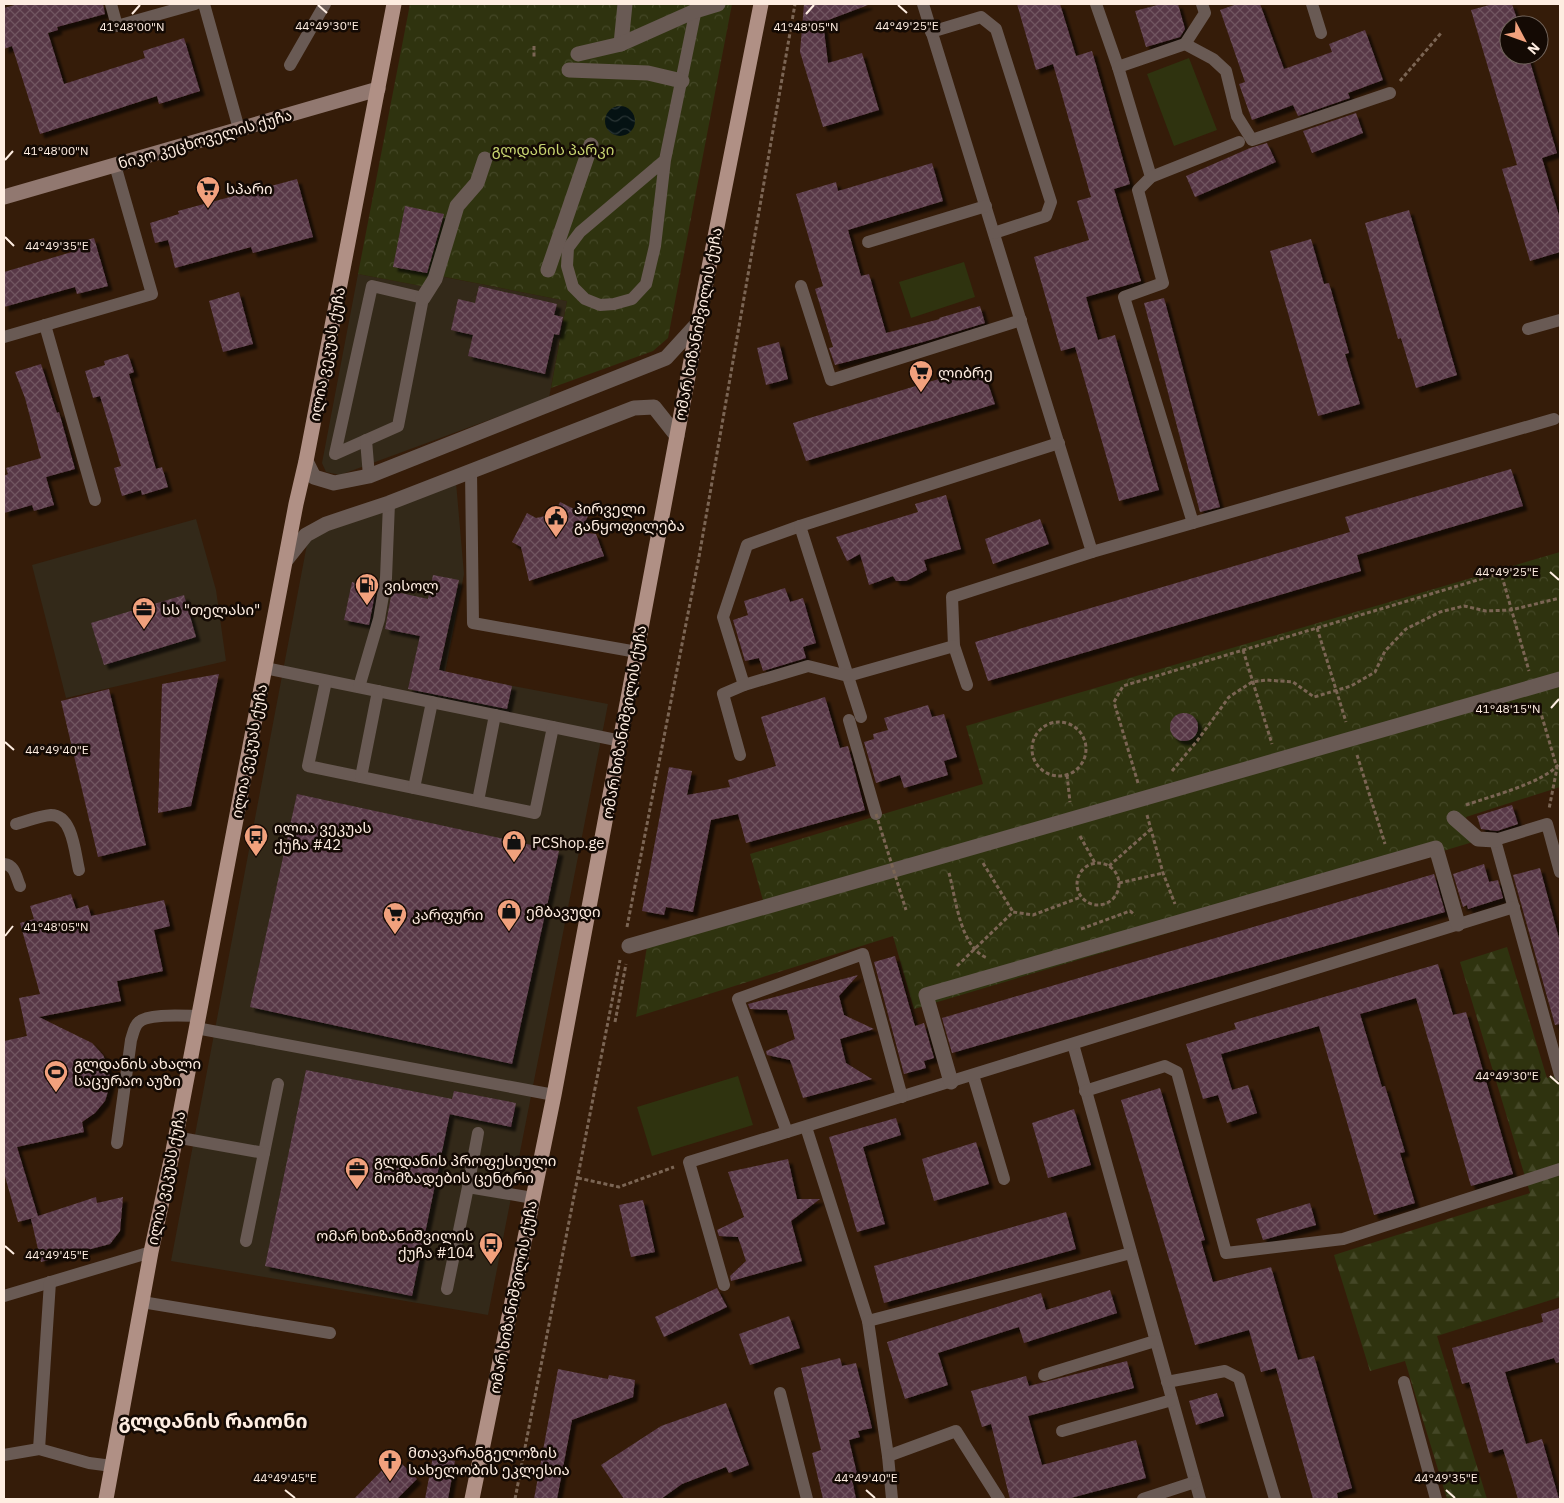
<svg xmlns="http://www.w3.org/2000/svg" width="1564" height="1503" viewBox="0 0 1564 1503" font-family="'IBM Plex Sans','Noto Sans Georgian',sans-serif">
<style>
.commercial{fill:#332919}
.grass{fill:#2f330f}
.forest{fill:url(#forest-firs)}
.park{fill:url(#park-crowns)}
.water{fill:url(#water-waves)}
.building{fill:url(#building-cross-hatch);filter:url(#shadow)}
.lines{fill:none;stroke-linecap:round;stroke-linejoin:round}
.path{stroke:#7b6554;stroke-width:3;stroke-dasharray:4 2.5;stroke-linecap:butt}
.lane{stroke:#695a54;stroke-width:12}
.street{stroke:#695a54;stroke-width:15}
.secondary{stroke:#917870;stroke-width:15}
.primary{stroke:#b09085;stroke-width:15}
.path-bridge{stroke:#7b6554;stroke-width:3;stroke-dasharray:4 2.5;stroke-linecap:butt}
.ticks{fill:none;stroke:#feede1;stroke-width:2}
.labels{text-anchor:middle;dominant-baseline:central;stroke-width:5;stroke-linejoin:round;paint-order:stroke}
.street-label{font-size:15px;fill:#feede1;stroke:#140a04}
.park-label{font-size:15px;fill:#c7d470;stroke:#140a04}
.poi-label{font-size:15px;fill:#feede1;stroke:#140a04;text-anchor:start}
.district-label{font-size:20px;font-weight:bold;fill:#feede1;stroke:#140a04}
.ticks-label{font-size:12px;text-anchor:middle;fill:#feede1;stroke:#140a04;stroke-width:5;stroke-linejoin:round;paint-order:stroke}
</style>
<defs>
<pattern id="forest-firs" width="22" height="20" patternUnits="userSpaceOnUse" patternTransform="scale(1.25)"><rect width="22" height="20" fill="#2f330f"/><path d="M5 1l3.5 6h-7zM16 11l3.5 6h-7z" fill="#444726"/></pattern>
<pattern id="park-crowns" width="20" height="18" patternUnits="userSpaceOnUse" patternTransform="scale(1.25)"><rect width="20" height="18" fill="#2f330f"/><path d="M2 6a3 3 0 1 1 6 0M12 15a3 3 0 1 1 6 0" fill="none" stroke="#444726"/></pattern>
<pattern id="water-waves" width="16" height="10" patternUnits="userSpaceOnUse" patternTransform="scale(1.25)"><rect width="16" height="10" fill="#051213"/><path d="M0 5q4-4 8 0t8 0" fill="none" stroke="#2a3535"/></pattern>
<pattern id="building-cross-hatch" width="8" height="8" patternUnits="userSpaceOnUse" patternTransform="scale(1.25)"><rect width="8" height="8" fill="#583847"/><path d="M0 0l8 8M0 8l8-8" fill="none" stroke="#715561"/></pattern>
<filter id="shadow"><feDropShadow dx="4.5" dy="4.5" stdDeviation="1" flood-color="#0009"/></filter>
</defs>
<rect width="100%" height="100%" fill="#351c09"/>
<g class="commercial">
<path d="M358,274l79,15 2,-13 128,25 -18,97 -209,77 -14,-3 -4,-9z"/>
<path d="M456,482l8,92 -19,99 163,31 -120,611 -317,-54 137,-722 16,-8z"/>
<path d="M196,519l20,71 10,71 -160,37 -34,-133z"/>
</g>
<g class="grass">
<path d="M1189,58l28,72 -43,16 -27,-72z"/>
<path d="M964,262l11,35 -64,21 -12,-36z"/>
<path d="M738,1076l15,49 -101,31 -15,-49z"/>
</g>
<path class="forest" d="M1507,947l40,131 13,-4v223l-123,39 50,163h-40l-42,-138 -35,10 -36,-116 196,-62 -70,-231z"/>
<g class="park">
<path d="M410,4h322l-64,334 -15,13 -102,37 16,-87 -127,-25 -3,13 -79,-15z"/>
<path d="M1560,552v235l-94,30 7,25 -559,167 -21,-73 -257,81 13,-84 115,-29 -14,-50 233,-70 -17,-58z"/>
</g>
<circle class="water" cx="620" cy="121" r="15"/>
<g class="building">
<path d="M18,4h85l2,10 -48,13 1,3 -10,3 16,51 81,-26 -2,-7 41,-13 16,53 -41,13 -2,-8 -117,38 -28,-88 -8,3v-41z"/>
<path d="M804,4h64v1l-45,17 5,41 34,-10 17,57 -56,17 -23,-75z"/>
<path d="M1017,4h43l16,52 16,-5 38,133 -16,5 27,92 -55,16 12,43 17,-5 44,155 -40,11 -44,-154 -14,4 -27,-94 55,-17 -12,-39 14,-4 -38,-133 -17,6z"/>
<path d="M1161,4h17l7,25 -5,8 -34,10 -11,-36z"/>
<path d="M1237,4h23l24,65 48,-17 -3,-8 36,-14 18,50 -35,13 2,5 -52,18 -5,-11 -41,15 -13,-36 6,-2 -25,-72z"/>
<path d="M1493,4h19l7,21h-10v30h19l29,98 -15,5 18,61v33l-30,9 -28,-92 15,-4 -46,-155z"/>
<path d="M1356,113l7,20 -51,20 -9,-22z"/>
<path d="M1267,143l9,19 -81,35 -9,-21 64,-28z"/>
<path d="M932,163l11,38 -95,29 13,46 8,-2 17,59 54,-14 -1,-1 41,-12 5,17 -62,19 -88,23 -6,-17 4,-1 -18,-58 8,-3 -27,-92 40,-12 2,9z"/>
<path d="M297,179l16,58 -60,16 -2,-6 -76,21 -7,-28 -13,3 -5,-20 29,-9 -1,-3z"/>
<path d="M405,206l39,8 -17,59 -34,-6z"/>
<path d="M1409,210l48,165 -41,13 -15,-50 -3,1 -33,-116z"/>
<path d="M94,238l14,48 -31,8 -2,-7 -71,20v-35l68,-20 -3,-7z"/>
<path d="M1311,239l13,45 5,-1 20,70 -4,1 15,50 -42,12 -48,-165z"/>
<path d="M479,286l78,18 -3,11 9,2 -4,18 -5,-1 -9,40 -77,-18 5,-21 -22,-5 7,-31 17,4z"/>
<path d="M239,292l14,52 -30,8 -14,-51z"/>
<path d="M1164,298l56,209 -20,5 -56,-209z"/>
<path d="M779,342l9,37 -22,6 -9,-37z"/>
<path d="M128,354l6,18 -5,2 27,95 6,-2 6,20 -26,8 -1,-5 -19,6 -8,-28 7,-2 -21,-70 -7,2 -8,-27 20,-6 -1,-4z"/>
<path d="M41,364l16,49 2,-1 16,57 -29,8 8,28 -20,6 -2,-6 -28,8v-37l4,-2 -2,-6 35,-10 -16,-60 -10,-26z"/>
<path d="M982,366l13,38 -189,57 -13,-38z"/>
<path d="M1511,469l12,37 -166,49 4,16 -373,110 -13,-39 375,-110 -5,-15z"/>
<path d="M946,495l15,54 -37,11 3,10 -21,11h-10l-3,-5 -24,9 -9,-31 -13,7 -11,-24 82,-25 -3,-8z"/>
<path d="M560,502l28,14 -8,16 16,2 8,22 -75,25 -8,-34 -9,-5 15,-29 9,5 18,-4z"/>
<path d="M1040,519l9,25 -56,20 -8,-25z"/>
<path d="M433,575l26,5 -20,90 73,16 -5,23 -99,-20 12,-53 -35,-7 7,-38 36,8z"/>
<path d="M352,582l24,6 -7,37 -25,-5z"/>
<path d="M785,588l5,14 13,-4 13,45 -13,4 3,11 -43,13 -4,-13 -14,3 -12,-41 15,-5 -4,-14z"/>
<path d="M184,595l12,42 -92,28 -13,-42z"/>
<path d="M219,674l-28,132 -33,7 4,-129z"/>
<path d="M109,689l37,156 -48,12 -37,-156z"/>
<path d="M825,697l15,51 8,-2 17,64 -119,33 -8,-29 -27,6 -18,92 -27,-5 -2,8 -22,-4 27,-144 23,4 -5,24 43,-8 -2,-7 48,-14 -15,-49z"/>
<path d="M928,705l4,12 12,-3 13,43 -13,4 4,14 -44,13 -4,-13 -24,8 -12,-41 10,-3 -1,-5 15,-4 -4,-12z"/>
<circle cx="1184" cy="727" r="14"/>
<path d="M297,794l262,57 -47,213 -262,-57z"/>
<path d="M1512,805l6,19 -21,7 -16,-2 -4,-13z"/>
<path d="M1484,864l5,18 9,-2 5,18 -35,11 -1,-4 -4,2 -10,-33z"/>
<path d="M1540,868l20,74v82l-5,1 -42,-150z"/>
<path d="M1434,874l11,38 -493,141 -10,-35z"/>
<path d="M71,894l5,15 12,-4 3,11 73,-16 6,26 -16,4 9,41 -46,10 4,20 -82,16 53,26 11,12 6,14 1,16 -5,16 -10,12 -13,9 2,10 -67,15 21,69 58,-19 1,6 26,-6 -3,34 -10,13 -69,18 -10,-43 6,-2 -19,5 -14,-49v-132l23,-5 -8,-38 21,-4 -20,-71 14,-4 -4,-13z"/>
<path d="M895,956l20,70 9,-3 10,35 -10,3 2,7 -22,6 -30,-112z"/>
<path d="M1438,964l15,51 13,-3 47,162 -42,12 -55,-188 -56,16 22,73 3,-1 20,66 -5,1 15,50 -41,12 -55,-189 -98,28 11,36 16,-5 9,28 -30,10 -9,-28 -15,4 -17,-55 50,-15 -2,-6z"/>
<path d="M858,975l-19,21 5,19 30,14 -34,10 6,24 26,16 -69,19 -13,-38 -23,-5 -1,-4 29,-12 -8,-29 -37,-1 -2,-5z"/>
<path d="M306,1070l146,29 2,-8 62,12 -5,24 -62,-13 2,-6 -39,188 -147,-30z"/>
<path d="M1160,1088l45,152 -4,1 12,41 58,-15 27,93 16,-4 38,132 -15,5 1,6h-25l-37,-131 -15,4 -12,-42 -54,15 -74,-245z"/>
<path d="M1074,1109l17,56 -43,13 -16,-55z"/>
<path d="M896,1118l5,17 -38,12 22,77 -28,8 -28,-95z"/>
<path d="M976,1142l13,42 -55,17 -12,-42z"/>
<path d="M788,1159l9,40h23l-29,22 11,40 -71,20 -1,-5 16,-15 -8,-24 -19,-1 -2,-6 27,-13 -16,-45z"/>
<path d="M643,1200l12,52 -24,5 -12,-52z"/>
<path d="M1310,1203l6,22 -53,15 -7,-21z"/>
<path d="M1066,1212l10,37 -192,54 -10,-37z"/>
<path d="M717,1288l10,19 -63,30 -9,-20z"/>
<path d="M1110,1290l7,23 -93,30 -5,-16 -81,26 10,32 -43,14 -18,-57 154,-49 5,17z"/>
<path d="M1560,1308v54l-4,1 -2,-5 -49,14 21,72 16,-5 17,60h-41l-15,-50 -14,4 -20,-71 -7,2 -10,-36 91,-26 -2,-8z"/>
<path d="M789,1316l11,32 -50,17 -11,-31z"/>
<path d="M840,1358l2,8 14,-3 16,65 -14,3 2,6 -11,3 9,38 -6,1 4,20h-33l-11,-46 9,-3 -20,-82z"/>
<path d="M1127,1361l7,27 -106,28 14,49 94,-25 10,38 -79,21h-57l-19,-75 -9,3 -11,-36 55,-15 3,10z"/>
<path d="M558,1369l50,10 1,-4 26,5 -2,17 -61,23 -15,79h-23z"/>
<path d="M1217,1393l7,23 -28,9 -7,-24z"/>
<path d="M726,1403l23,62 -20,8 -3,-6 -44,17 -21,15h-37l-23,-34 60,-39z"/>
<path d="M433,1456l22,5 -7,38h-23z"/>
<path d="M399,1461l18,18 -20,20h-43l36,-37 4,4z"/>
</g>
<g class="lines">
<g class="path">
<path d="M534,46v11"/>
<path d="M1400,81l42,-49"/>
<path d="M1317,628l29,94"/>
<path d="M1243,650l29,94"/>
<path d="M1538,703l19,65 -8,41"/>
<circle cx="1059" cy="749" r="27"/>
<path d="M1357,755l28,89"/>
<path d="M1172,771l25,-30 32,-44 23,-15 14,-2 27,2 21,15 37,-11 24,-14 10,-21 21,-22 34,-17 24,-6 22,5 25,-1 49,-12"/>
<path d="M1067,775l3,27"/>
<path d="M1138,783l-24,-81 9,-16 378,-113 28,98"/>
<path d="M1466,805c25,-9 78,-22 94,-42"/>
<path d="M1147,815l16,58 12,31"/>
<path d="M1080,836l15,27"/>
<circle cx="1098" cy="884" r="21"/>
<path d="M983,863l30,49"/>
<path d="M1109,866l41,-36"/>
<path d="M949,873c7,26 11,74 38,85"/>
<path d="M1119,883l44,-10"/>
<path d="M627,927l72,-370 96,-553"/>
<path d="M1081,929l49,-18 5,4"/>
<path d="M957,966l56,-54 20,3 48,-18"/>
<path d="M615,1022l11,-58"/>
<path d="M578,1178l41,9 55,-20"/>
<path d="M515,1499l105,-539"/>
</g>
<g class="lane">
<path d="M111,4l6,22 78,-22"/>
<path d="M204,4l35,125"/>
<path d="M923,4l169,548"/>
<path d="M1096,4l22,63 33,110 -13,13 25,93 -39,14 69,226"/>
<path d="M1312,4l9,29"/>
<path d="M931,32l50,-15 15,12 55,173 -5,14 -52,17"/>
<path d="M1185,44l20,-31 -3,-9"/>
<path d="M290,65l35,-61"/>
<path d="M1118,67l67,-23 28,15 13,12 11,45 15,24 138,-47"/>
<path d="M665,160l-85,72 -12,16 -1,18 6,21 12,12 15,6 14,-1 18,-5 14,-15 9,-38 10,-86 32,-156"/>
<path d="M1151,177l88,-35"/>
<path d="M868,242l118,-36"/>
<path d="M372,286l51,12 -25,128 -63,28z"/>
<path d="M801,286l30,94 190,-60"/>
<path d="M45,325l50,175"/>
<path d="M1528,329l32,-9"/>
<path d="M4,337l148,-43 -37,-129"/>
<path d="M366,440l3,36"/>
<path d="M471,471l2,152 164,29"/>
<path d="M265,668l356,73"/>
<path d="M326,681l-18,85 227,47 18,-86"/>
<path d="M744,685l-21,-68 24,-72 53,-19"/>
<path d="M967,685l-13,-39 -2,-49 140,-45 462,-133"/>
<path d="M359,687l20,-68 7,-41 3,-75"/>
<path d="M861,717l-61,-191 259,-83"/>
<path d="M849,720l27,94"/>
<path d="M740,755l-17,-61 21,-9 64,-19 40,10 106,-30"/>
<path d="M361,777l17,-86"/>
<path d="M414,788l18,-86"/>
<path d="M478,801l17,-86"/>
<path d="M16,824c11,-3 23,-8 35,-9 22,0 24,39 28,55"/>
<path d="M4,864c11,1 12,13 16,22"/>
<path d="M1560,872l-13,-48 -52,16 65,235"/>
<path d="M196,1028l358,67"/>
<path d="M1073,1044l127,455"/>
<path d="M973,1075l31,104"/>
<path d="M1085,1091l80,-25 12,6 49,181 117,-14 217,-70"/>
<path d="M806,1127l62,194 20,135 4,43"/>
<path d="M787,1132l727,-225"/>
<path d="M175,1137l89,16 14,-69"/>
<path d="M117,1143l14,-103c2,-6 3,-14 8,-18 10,-9 46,-6 60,-6"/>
<path d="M468,1187l10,-54"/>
<path d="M246,1241l18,-88"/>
<path d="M724,1285l-35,-123 98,-30 -49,-133 125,-45 39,143"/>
<path d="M447,1289l21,-102 65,11"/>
<path d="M4,1296l147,-44"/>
<path d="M142,1302l188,31"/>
<path d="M868,1321l263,-68"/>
<path d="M1044,1375l111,-34"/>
<path d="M1167,1382l58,-11 14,7 36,121"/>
<path d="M1404,1382l32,117"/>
<path d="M780,1393l27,106"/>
<path d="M1062,1431l110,-31"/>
<path d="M39,1449l11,-167"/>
<path d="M4,1455l35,-6 50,14 23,3"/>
<path d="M888,1456l68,-25 43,68"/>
<path d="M1143,1499l52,-17"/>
</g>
<g class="street">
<path d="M621,44l4,-40"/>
<path d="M578,54l43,-10 74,-33 23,-7"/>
<path d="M569,70l79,3 34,8"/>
<path d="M548,270l43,-125"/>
<path d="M423,298l12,-19 22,-73 20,-23 8,-24"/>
<path d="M306,461l8,16 20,6 35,-7 297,-118 32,-35"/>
<path d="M286,560l20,-25 20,-11 63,-21 245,-95 20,-1 23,29"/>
<path d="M1454,818l24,21 17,1"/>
<path d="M629,946l931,-267"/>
<path d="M951,1082l-25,-87 510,-147 22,76"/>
</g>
<path class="secondary" d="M4,197l374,-108"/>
<g class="primary">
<path d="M106,1499l45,-247 22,-101 123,-647 10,-43 88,-457"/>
<path d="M472,1499l82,-404 144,-772 63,-319"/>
</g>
<path class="path-bridge" d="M876,814l30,96"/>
</g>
<path class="ticks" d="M318,5l9,8M898,5l9,8M132,14l8,-9M806,14l8,-9M5,160l8,-9M5,237l9,9M1550,572l9,8M1551,708l8,-9M5,742l9,8M5,936l8,-10M1550,1076l9,8M5,1246l9,8M285,1490l10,8M866,1490l9,8M1446,1490l9,8"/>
<defs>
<g id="supermarket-pin" transform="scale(1.25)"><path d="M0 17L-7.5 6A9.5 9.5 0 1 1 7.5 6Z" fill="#f1a17d" stroke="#140a04"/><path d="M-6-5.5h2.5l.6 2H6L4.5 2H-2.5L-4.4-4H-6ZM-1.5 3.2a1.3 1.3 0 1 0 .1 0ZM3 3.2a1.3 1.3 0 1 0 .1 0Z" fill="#111"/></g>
<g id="civic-pin" transform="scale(1.25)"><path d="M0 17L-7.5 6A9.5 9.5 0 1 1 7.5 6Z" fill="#f1a17d" stroke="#140a04"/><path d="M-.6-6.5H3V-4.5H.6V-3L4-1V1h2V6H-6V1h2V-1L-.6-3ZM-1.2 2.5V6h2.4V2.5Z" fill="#111"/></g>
<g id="fuel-pin" transform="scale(1.25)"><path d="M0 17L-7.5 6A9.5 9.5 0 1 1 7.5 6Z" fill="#f1a17d" stroke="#140a04"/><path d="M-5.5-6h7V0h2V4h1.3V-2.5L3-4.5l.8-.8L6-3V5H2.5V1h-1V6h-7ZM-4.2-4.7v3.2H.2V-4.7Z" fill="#111"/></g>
<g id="office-pin" transform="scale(1.25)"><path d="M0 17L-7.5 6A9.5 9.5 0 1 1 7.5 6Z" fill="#f1a17d" stroke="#140a04"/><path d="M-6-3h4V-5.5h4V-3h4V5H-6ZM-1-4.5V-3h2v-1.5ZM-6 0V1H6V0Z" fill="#111"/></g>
<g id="bus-pin" transform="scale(1.25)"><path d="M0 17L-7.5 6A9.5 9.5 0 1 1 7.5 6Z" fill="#f1a17d" stroke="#140a04"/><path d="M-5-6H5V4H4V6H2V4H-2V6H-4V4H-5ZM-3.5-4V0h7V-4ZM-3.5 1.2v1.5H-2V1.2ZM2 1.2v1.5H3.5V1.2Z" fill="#111"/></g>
<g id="shop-pin" transform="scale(1.25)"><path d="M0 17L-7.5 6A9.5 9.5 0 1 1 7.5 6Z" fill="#f1a17d" stroke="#140a04"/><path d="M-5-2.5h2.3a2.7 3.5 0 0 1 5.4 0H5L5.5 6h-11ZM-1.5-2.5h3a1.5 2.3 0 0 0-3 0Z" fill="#111"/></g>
<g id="stadium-pin" transform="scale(1.25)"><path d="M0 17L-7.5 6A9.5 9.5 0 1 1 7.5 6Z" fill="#f1a17d" stroke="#140a04"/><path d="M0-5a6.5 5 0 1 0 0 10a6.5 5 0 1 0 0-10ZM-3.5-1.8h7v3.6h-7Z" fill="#111"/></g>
<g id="church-pin" transform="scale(1.25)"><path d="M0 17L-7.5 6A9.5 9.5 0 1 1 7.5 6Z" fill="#f1a17d" stroke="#140a04"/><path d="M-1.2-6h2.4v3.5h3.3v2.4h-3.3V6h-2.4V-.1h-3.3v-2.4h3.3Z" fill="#111"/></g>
</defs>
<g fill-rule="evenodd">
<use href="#supermarket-pin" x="208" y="188"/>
<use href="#supermarket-pin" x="921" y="372"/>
<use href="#civic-pin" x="556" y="517"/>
<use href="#fuel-pin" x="367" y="585"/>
<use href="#office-pin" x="144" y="609"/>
<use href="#bus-pin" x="256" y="836"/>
<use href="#shop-pin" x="514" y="842"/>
<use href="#shop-pin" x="509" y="911"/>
<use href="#supermarket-pin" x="395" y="914"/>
<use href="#stadium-pin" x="56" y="1072"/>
<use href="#office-pin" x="357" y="1169"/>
<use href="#bus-pin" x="491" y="1244"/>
<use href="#church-pin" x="390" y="1461"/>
</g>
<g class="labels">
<g class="street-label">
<text transform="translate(205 139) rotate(-16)">ნიკო კეცხოველის ქუჩა</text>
<text transform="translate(698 324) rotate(-79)">ომარ ხიზანიშვილის ქუჩა</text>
<text transform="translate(327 354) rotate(-79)">ილია ვეკუას ქუჩა</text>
<text transform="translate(624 722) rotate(-80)">ომარ ხიზანიშვილის ქუჩა</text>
<text transform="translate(249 751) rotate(-79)">ილია ვეკუას ქუჩა</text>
<text transform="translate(166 1178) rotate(-78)">ილია ვეკუას ქუჩა</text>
<text transform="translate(513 1297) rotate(-79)">ომარ ხიზანიშვილის ქუჩა</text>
</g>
<g class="park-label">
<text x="553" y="149">გლდანის პარკი</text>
</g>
<g class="poi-label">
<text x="226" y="188">სპარი</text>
<text x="938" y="372">ლიბრე</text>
<text x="574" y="508">პირველი<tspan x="574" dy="17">განყოფილება</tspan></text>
<text x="384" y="585">ვისოლ</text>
<text x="162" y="609">სს "თელასი"</text>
<text x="274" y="827">ილია ვეკუას<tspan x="274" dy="17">ქუჩა #42</tspan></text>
<text x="532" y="842">PCShop.ge</text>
<text x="526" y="911">ემბავუდი</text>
<text x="412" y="914">კარფური</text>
<text x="74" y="1063">გლდანის ახალი<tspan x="74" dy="17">საცურაო აუზი</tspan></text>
<text x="374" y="1160">გლდანის პროფესიული<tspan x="374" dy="17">მომზადების ცენტრი</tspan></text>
<text x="474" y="1235" text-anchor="end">ომარ ხიზანიშვილის<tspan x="474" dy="17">ქუჩა #104</tspan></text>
<text x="408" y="1452">მთავარანგელოზის<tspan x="408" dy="17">სახელობის ეკლესია</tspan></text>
</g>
<g class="district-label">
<text x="213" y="1420">გლდანის რაიონი</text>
</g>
</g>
<g class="ticks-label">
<text x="327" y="30">44°49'30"E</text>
<text x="907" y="30">44°49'25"E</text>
<text x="132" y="31">41°48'00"N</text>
<text x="806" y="31">41°48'05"N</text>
<text x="56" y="155">41°48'00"N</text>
<text x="57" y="250">44°49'35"E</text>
<text x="1507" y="576">44°49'25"E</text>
<text x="1508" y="713">41°48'15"N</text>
<text x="57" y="754">44°49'40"E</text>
<text x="56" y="931">41°48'05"N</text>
<text x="1507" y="1080">44°49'30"E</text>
<text x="57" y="1259">44°49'45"E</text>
<text x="285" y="1482">44°49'45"E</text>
<text x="866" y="1482">44°49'40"E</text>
<text x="1446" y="1482">44°49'35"E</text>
</g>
<rect width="1564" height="1503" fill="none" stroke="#feede1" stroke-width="10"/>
<g transform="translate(1524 40) rotate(131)"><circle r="24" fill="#140a04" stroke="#72655c"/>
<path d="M0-4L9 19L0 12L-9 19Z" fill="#f1a17d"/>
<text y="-8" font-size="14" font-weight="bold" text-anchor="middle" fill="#feede1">N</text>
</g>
</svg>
